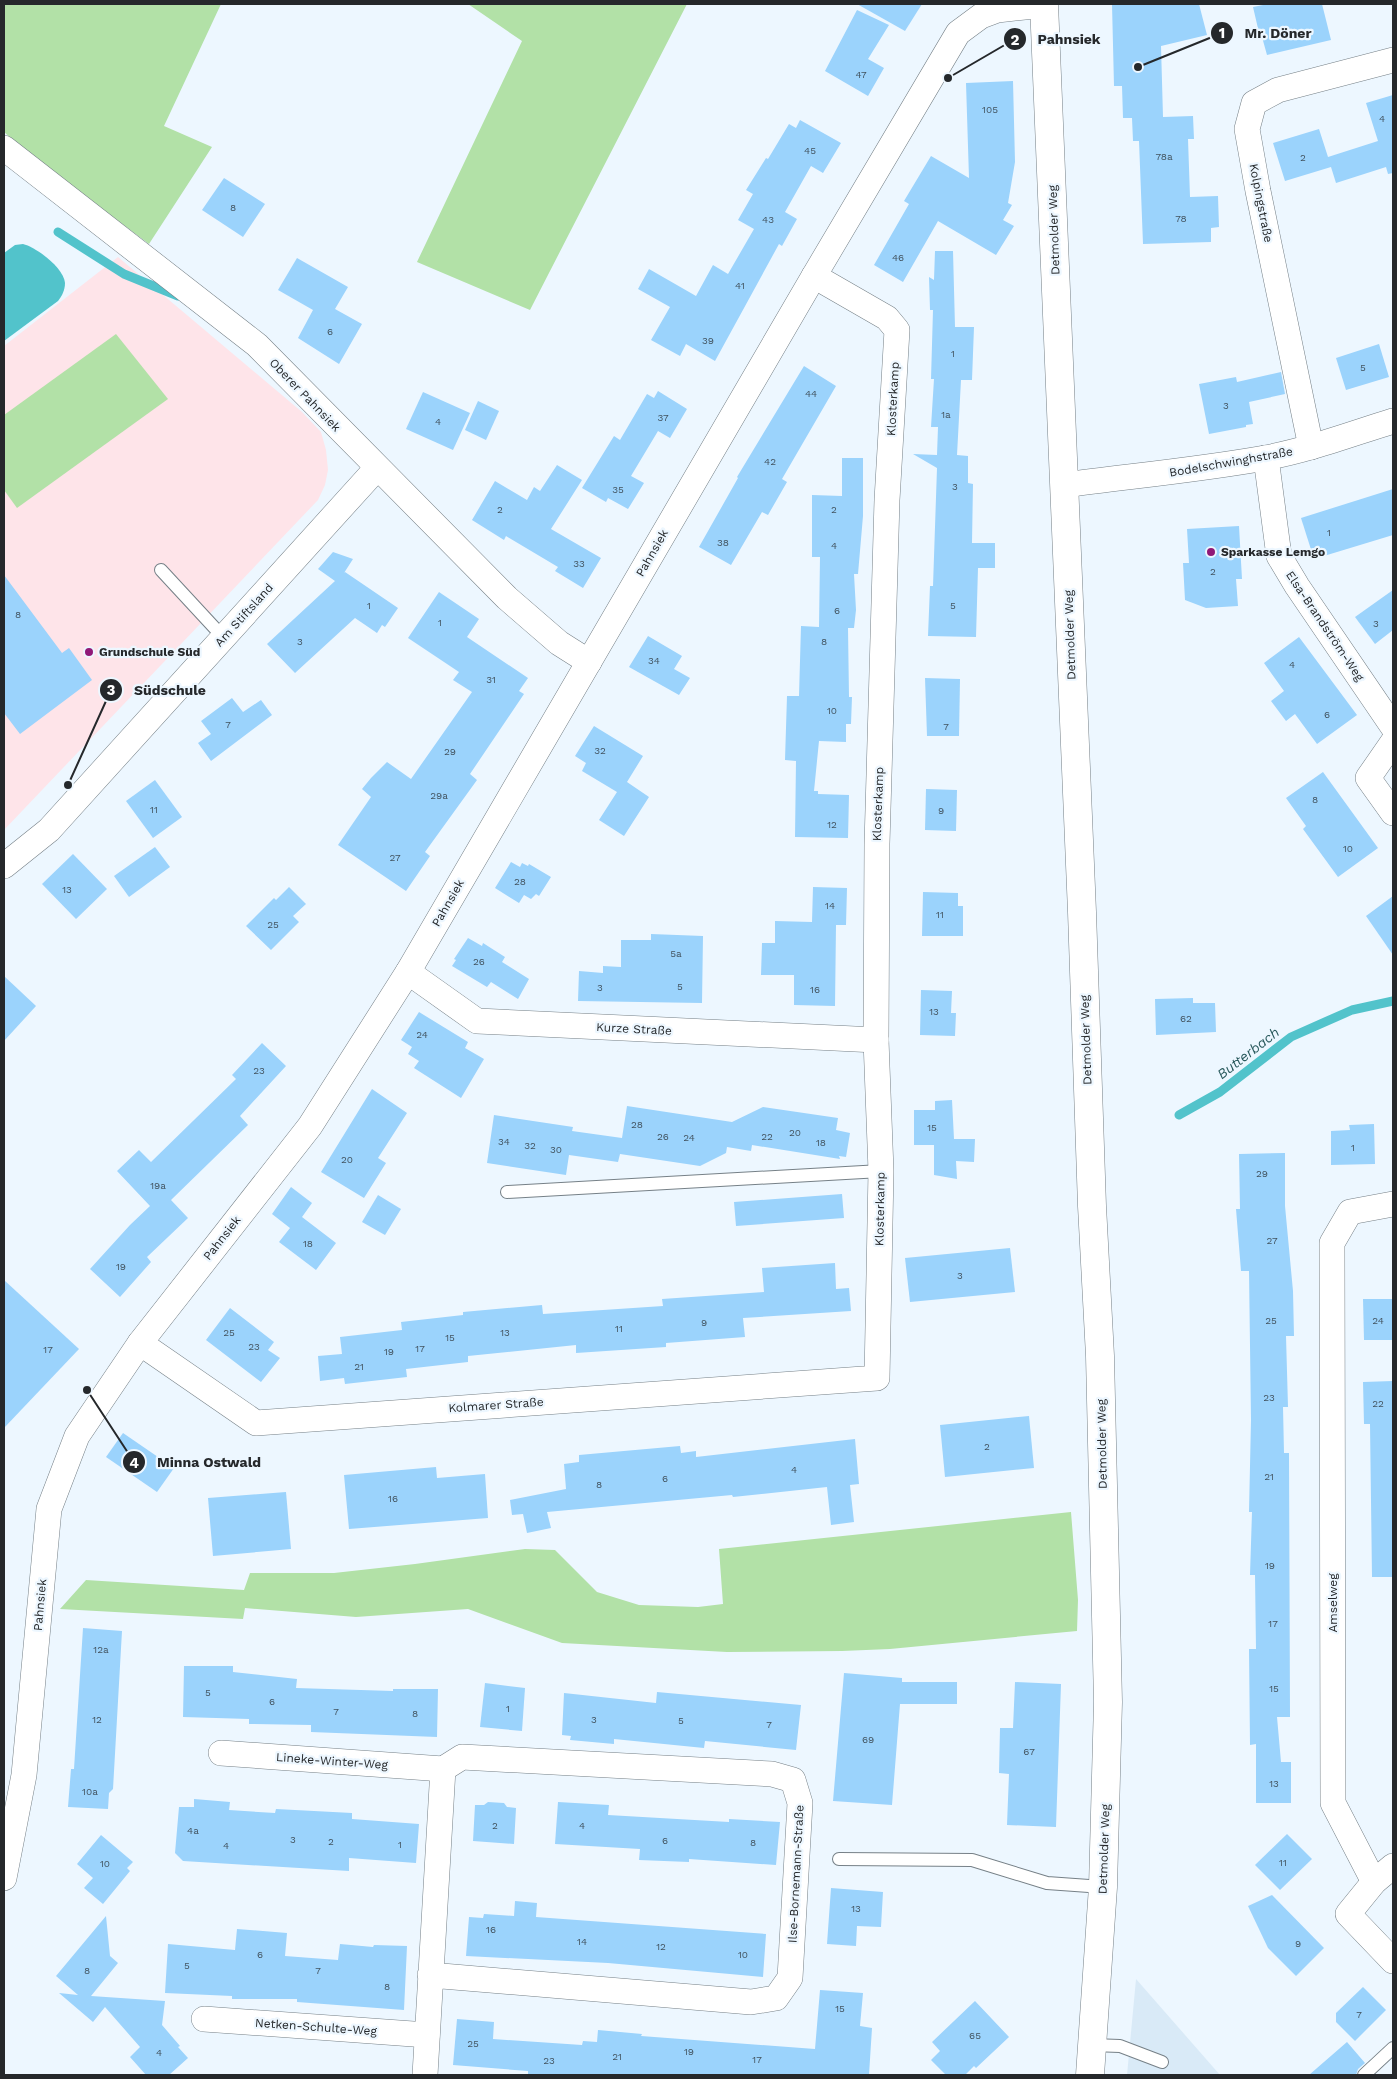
<svg xmlns="http://www.w3.org/2000/svg" width="1397" height="2079" viewBox="0 0 1397 2079" font-family="'Work Sans',sans-serif">
<style>
.built{fill:#d9eaf7}
.education{fill:#fee4e9}
.green{fill:#b2e1a7}
.water{fill:#52c3cb}
.lines{fill:none;stroke-linecap:round;stroke-linejoin:round}
.stream{stroke:#52c3cb;stroke-width:9}
.building{fill:#9bd3fc}
.service-casing{stroke:#768087;stroke-width:14}
.minor-casing{stroke:#768087;stroke-width:26}
.tertiary-casing{stroke:#768087;stroke-width:29}
.service{stroke:#fff;stroke-width:12}
.minor{stroke:#fff;stroke-width:25}
.tertiary{stroke:#fff;stroke-width:28}
.poi-dot{fill:#901977;stroke:#edf7ff;stroke-width:2}
.labels{text-anchor:middle;dominant-baseline:central;stroke-width:4.5;stroke-linejoin:round;paint-order:stroke}
.number-label{font-size:10px;fill:#42535f}
.street-label{font-size:12px;fill:#25282b;stroke:#edf7ff}
.poi-label{font-size:12px;font-weight:bold;fill:#25282b;stroke:#edf7ff;text-anchor:start}
.water-label{font-size:14px;font-style:italic;fill:#2a5a5d;stroke:#edf7ff}
.leader{fill:none;stroke:#25282b;stroke-width:2}
.callout-dot{fill:#25282b;stroke:#edf7ff;stroke-width:2}
.mark-label{font-size:15px;text-anchor:middle;font-weight:bold;fill:#fff}
.callout-label{font-size:14px;text-anchor:middle;font-weight:bold;fill:#25282b;stroke:#edf7ff;stroke-width:4.5;stroke-linejoin:round;paint-order:stroke}
</style>
<rect width="100%" height="100%" fill="#edf7ff"/>
<path class="built" d="M1136,1979l84,96h-93z"/>
<path class="education" d="M118,257l184,155 19,20 5,18 2,20 -3,15 -7,15 -314,330v-484z"/>
<g class="green">
<path d="M4,4h217l-57,122 48,21 -63,97 -118,-88 -27,-24z"/>
<path d="M468,4h219l-157,306 -113,-48 105,-221z"/>
<path d="M116,334l52,65 -151,109 -13,-18v-75z"/>
<path d="M1071,1512l7,88 -1,31 -187,18 -48,2 -115,1 -165,-9 -94,-34 -112,8 -111,-9 -2,11 -183,-10 26,-29 158,10 6,-17h84l81,-9 110,-15 30,1 42,42 42,13 59,2 25,-3 -4,-55z"/>
</g>
<path class="water" d="M23,244c13,3 41,24 42,39 0,7 -3,13 -7,18l-54,40v-88l11,-8z"/>
<g class="lines">
<g class="stream">
<path d="M58,232l66,42 54,22"/>
<path d="M1179,1115l41,-23 71,-55 61,-27 41,-9"/>
</g>
</g>
<g class="building">
<path d="M857,4h65l-17,27z"/>
<path d="M1112,4h87l8,31 -46,11 2,71 30,-1 1,23h-6l2,58 28,-1 1,31 -8,1v14l-68,2 -4,-103h-6l-1,-23h-9l-1,-32h-8z"/>
<path d="M1268,4h54l9,36 -64,15 -5,-18h-2l-7,-30z"/>
<path d="M857,10l32,15 -21,34 16,9 -16,28 -43,-25z"/>
<path d="M1013,81l2,81 -7,41 4,2 -9,15 11,6 -18,29 -58,-34 -35,61 -29,-17 35,-61 -5,-3 27,-45 38,22 -3,-95z"/>
<path d="M1393,95v78l-5,1 -2,-7 -50,16 -5,-16 -46,14 -12,-38 46,-14 9,28 50,-16 -12,-38z"/>
<path d="M800,120l41,23 -18,30 -12,-7 -26,46 12,7 -15,27 -3,-2 -64,117 -29,-17 -6,12 -29,-16 19,-33 -32,-18 11,-20 47,27 17,-31 15,9 26,-45 -16,-9 15,-26 -7,-4 20,-32 2,1 21,-35 7,4z"/>
<path d="M224,178l41,26 -22,33 -41,-27z"/>
<path d="M935,251h18l2,76h19l-2,53h-11l-4,75 11,1v27l5,1 -1,59h23v25h-17l-2,69 -48,-1 2,-50h3l4,-118 -24,-14 24,1 1,-28h-7l3,-48h-3l2,-69h-3l-1,-33 5,3z"/>
<path d="M297,258l51,29 -13,22 27,15 -23,40 -41,-26 15,-28 -35,-20z"/>
<path d="M1379,344l10,33 -43,13 -10,-32z"/>
<path d="M804,366l32,20 -54,93 5,3 -19,33 -6,-3 -31,53 -32,-18 39,-69 -1,-1z"/>
<path d="M1281,372l4,22 -36,8 4,22 -7,1v2l-37,7 -10,-50 37,-7 1,5z"/>
<path d="M658,391l29,18 -17,29 -12,-7 -27,45 13,7 -16,26 -20,-11 -2,4 -24,-14 32,-52 6,4 27,-46 7,4z"/>
<path d="M423,392l47,21 -17,37 -47,-21z"/>
<path d="M478,401l21,10 -13,29 -21,-10z"/>
<path d="M842,458h21v58l-5,58h-4l2,36 -2,18h-6l1,69h3l-1,27h-5v18l-27,-1 -5,50h4v3l31,1 -1,43 -53,-1 1,-76 -11,-1 2,-64h12l2,-70 18,1 1,-70h-8v-62l30,1z"/>
<path d="M557,465l25,15 -31,49 50,29 -18,30 -28,-17 3,-4 -52,-31 -2,4 -32,-20 23,-39 32,19 7,-13 6,4z"/>
<path d="M1393,489v46l-79,24 -13,-41z"/>
<path d="M1239,526l3,53h-6l2,27 -32,2 -21,-8 -2,-37h6l-2,-34z"/>
<path d="M333,552l20,7 -9,14 1,-1 53,36 -13,19 -3,-2 -5,8 -22,-15 -60,55 -28,-29 68,-63 -17,-12z"/>
<path d="M4,575l58,78 7,-5 23,32 -72,54 -16,-21z"/>
<path d="M1393,590v40l-18,14 -20,-27z"/>
<path d="M439,592l40,27 -12,18 61,41 -9,13 5,3 -54,80 7,6 -52,72 5,4 -24,35 -68,-46 33,-48 -9,-8 9,-11 16,-16 24,17 61,-87 -19,-12 6,-8 -51,-34z"/>
<path d="M648,636l34,20 -8,13 16,9 -11,17 -50,-28z"/>
<path d="M1299,637l58,78 -40,29 -22,-30 -9,7 -15,-20 13,-10 -20,-28z"/>
<path d="M925,678l35,1 -1,57h-32z"/>
<path d="M232,698l11,14 18,-12 11,15 -61,46 -13,-18 13,-9 -10,-13z"/>
<path d="M594,726l49,30 -16,26 22,15 -25,39 -25,-16 18,-28 -35,-21 4,-8 -11,-7z"/>
<path d="M1323,772l55,76 -40,29 -35,-48 3,-3 -20,-28z"/>
<path d="M155,780l27,37 -29,21 -27,-37z"/>
<path d="M926,789l31,1 -1,41 -31,-1z"/>
<path d="M155,847l15,20 -41,30 -15,-21z"/>
<path d="M73,854l34,35 -31,30 -34,-35z"/>
<path d="M511,862l9,5 2,-4 6,3 1,-2 22,13 -12,19 -3,-2 -5,5 -7,-4 -5,8 -24,-15z"/>
<path d="M289,887l17,17 -13,12 6,6 -28,28 -25,-24 28,-28 2,2z"/>
<path d="M813,887l34,1 -1,37h-10l-1,81 -41,-1v-30h-33l1,-32h13v-22l37,1z"/>
<path d="M923,892l35,1v13h5v30h-41z"/>
<path d="M1393,896v59l-27,-39z"/>
<path d="M651,934l52,2 -1,67 -124,-2 1,-30 24,2v-7l18,1v-27h30z"/>
<path d="M468,938l14,8 1,-3 22,14 -3,5 27,17 -11,20 -27,-17 -4,5 -35,-21 4,-6 -2,-1z"/>
<path d="M4,976l32,30 -32,35z"/>
<path d="M921,990l31,1 -1,22h5l-1,23 -35,-1z"/>
<path d="M1193,998v5h22l1,29 -60,3 -1,-36z"/>
<path d="M419,1012l49,30 -3,6 19,11 -23,39 -47,-30 5,-7 -11,-7 4,-7 -11,-7z"/>
<path d="M262,1043l24,23 -46,50 8,9 -77,75 17,18 -41,39 4,5 -31,35 -30,-28 40,-44 20,-19 -33,-35 22,-21 12,12 85,-83 -4,-4z"/>
<path d="M372,1089l35,24 -29,45 8,5 -22,35 -43,-26z"/>
<path d="M952,1100l2,39h21l-1,23 -18,-1 1,18 -23,-4v-30h-20v-35h21v-9z"/>
<path d="M627,1106l105,16 31,-15 75,11 -2,12 14,3 -4,24 -7,-1 1,3 -88,-14 -1,6 -24,-4 -1,6 -26,13 -80,-12 -2,8 -49,-7 -3,20 -79,-12 7,-48 79,12 -1,4 50,7z"/>
<path d="M1374,1124l1,40 -44,1v-34l19,-1 -1,-5z"/>
<path d="M1285,1153v53l8,85 1,45h-8l2,71h-5l1,46h5l1,264h-13l4,45h10v41h-35v-59l-6,1 -1,-96h7l-1,-74h-5l2,-63h-3l2,-92 -2,-149h-8l-5,-62h4l-1,-55z"/>
<path d="M291,1187l21,16 -10,14 34,26 -20,27 -37,-28 11,-14 -18,-14z"/>
<path d="M842,1194l2,24 -108,8 -2,-24z"/>
<path d="M378,1195l23,14 -16,26 -23,-13z"/>
<path d="M1010,1248l5,44 -105,10 -5,-44z"/>
<path d="M835,1263l1,26 13,-1 2,23 -108,7 2,19 -79,6v4l-90,6v-8l-108,11v6l-62,7 1,8 -62,7 -1,-6 -24,3 -2,-25 24,-2 -2,-17 62,-7 -1,-8 62,-7v-3l79,-7 1,9 120,-8 -1,-7 102,-7 -2,-24z"/>
<path d="M4,1280l75,69 -75,79z"/>
<path d="M1363,1299h30v41h-29z"/>
<path d="M230,1308l44,34 -6,8 12,8 -19,24 -55,-42z"/>
<path d="M1393,1381v196h-21l-2,-153h-6l-1,-42z"/>
<path d="M1029,1416l5,52 -89,9 -5,-52z"/>
<path d="M123,1433l51,35 -17,24 -51,-35z"/>
<path d="M855,1439l4,45 -9,1 4,37 -23,3 -4,-38 -94,10 -1,-2 -185,17 4,16 -24,5 -4,-19 -11,1 -2,-15 56,-11 -2,-25 15,-2v-7l101,-9 1,7 15,-2v6z"/>
<path d="M436,1467l1,11 48,-4 3,44 -139,11 -5,-54z"/>
<path d="M286,1492l5,57 -78,7 -5,-58z"/>
<path d="M83,1628l39,3 -9,158 -4,4 -1,16 -40,-2 3,-38h3z"/>
<path d="M184,1666h49v6l64,7 -1,9 97,3v-2h45l-1,48 -126,-5v-7l-62,-1v-5l-66,-2z"/>
<path d="M844,1673l58,5v4h55v22h-57l-8,101 -59,-4z"/>
<path d="M1015,1682l46,2 -5,143 -49,-2 2,-51 -10,-1 1,-45h13z"/>
<path d="M485,1683l40,5 -3,43 -42,-4z"/>
<path d="M657,1692l144,13 -5,45 -91,-9 -1,7 -90,-9v5l-44,-4 1,-4 -9,-1 2,-42 92,10z"/>
<path d="M194,1799l36,3 -1,8 46,3 1,-4 76,4v6l67,5 -3,39 -67,-5v13l-166,-10 -8,-8 4,-46h15z"/>
<path d="M488,1802l16,1 3,4 9,1 -2,36 -41,-3 2,-36h9z"/>
<path d="M558,1802l51,3 -1,10 121,7v-3l51,3 -4,43 -87,-6v3l-50,-2 1,-11 -85,-5z"/>
<path d="M1287,1834l25,25 -32,31 -25,-25z"/>
<path d="M101,1835l32,27 -6,6 3,3 -27,33 -19,-16 9,-10 -16,-14z"/>
<path d="M831,1888l52,4 -2,35 -24,-1 -1,20 -29,-2z"/>
<path d="M1272,1895l52,53 -28,28 -28,-28 -20,-42z"/>
<path d="M515,1901l22,2 -1,14 230,17 -3,43 -155,-14 -142,-7 3,-39 14,1 1,-4 30,2z"/>
<path d="M106,1916l4,40 8,7 -27,33 74,5 -3,24 18,21 -2,1 10,11 -19,17h-23l-16,-18 10,-10 -35,-40 -12,15 -34,-29 19,2 -22,-19z"/>
<path d="M237,1929l50,4 -2,23 53,4 2,-16 33,3 1,-2 33,1 -3,64 -107,-8v-3h-65v-3l-67,-3 3,-49 67,6z"/>
<path d="M1363,1987l23,23 -31,31 -19,-19v-9z"/>
<path d="M820,1990l43,3 -3,33 12,2 -3,47h-341v-4l-75,-6 4,-46 37,3 -1,17 89,6 1,-4 14,1 1,-12 44,4 -1,2 174,13z"/>
<path d="M975,2001l34,36 -33,31 -2,-2 -9,9h-19l-15,-15 9,-9 -8,-9z"/>
<path d="M1347,2042l18,21 -7,6 -2,6h-47z"/>
</g>
<g class="lines">
<g class="service-casing">
<g id="service">
<path d="M161,570l62,67"/>
<path d="M507,1192l374,-21"/>
<path d="M839,1859l133,1 75,23 56,4"/>
<path d="M1092,2045l28,1 42,16"/>
<path d="M1364,2075l29,-27"/>
</g>
</g>
<g class="minor-casing">
<g id="minor">
<path d="M4,148l253,197 250,253 52,45 30,19"/>
<path d="M1311,447l-53,-256 -11,-62 7,-26 24,-13 115,-30"/>
<path d="M1266,458l13,98 18,30 96,141"/>
<path d="M1064,485c67,-9 134,-15 201,-27 44,-8 86,-24 128,-37"/>
<path d="M1393,742l-25,36 25,35"/>
<path d="M4,866l45,-36 328,-362"/>
<path d="M408,972l69,49 399,19"/>
<path d="M140,1343l116,80 621,-45 4,-207 -5,-131 1,-196 10,-344 10,-170 -10,-12 -73,-42"/>
<path d="M221,1753l222,16"/>
<path d="M1393,1866l-19,16 -26,32 45,47"/>
<path d="M4,1878l20,-103 25,-266 28,-73 63,-93 170,-217 98,-154 406,-696 144,-243 23,-17 16,-6 47,-5"/>
<path d="M1374,1882l-41,-79 -1,-560 18,-31 43,-8"/>
<path d="M204,2019l223,16"/>
<path d="M425,2075l18,-306 19,-12 310,17 21,6 7,23 -10,175 -14,20 -25,4 -321,-27"/>
</g>
</g>
<g class="tertiary-casing">
<path id="tertiary" d="M1044,4l38,908 10,294 8,150 8,346 -5,185 -13,188"/>
</g>
<use href="#service" class="service"/>
<use href="#minor" class="minor"/>
<use href="#tertiary" class="tertiary"/>
</g>
<g class="poi-dot">
<circle cx="1211" cy="552" r="5"/>
<circle cx="89" cy="652" r="5"/>
</g>
<g class="labels">
<g class="number-label">
<text x="861" y="74">47</text>
<text x="990" y="109">105</text>
<text x="1382" y="118">4</text>
<text x="810" y="150">45</text>
<text x="1164" y="156">78a</text>
<text x="1303" y="157">2</text>
<text x="233" y="207">8</text>
<text x="1181" y="218">78</text>
<text x="768" y="219">43</text>
<text x="898" y="257">46</text>
<text x="740" y="285">41</text>
<text x="330" y="331">6</text>
<text x="708" y="340">39</text>
<text x="953" y="353">1</text>
<text x="1363" y="367">5</text>
<text x="811" y="393">44</text>
<text x="1226" y="405">3</text>
<text x="946" y="414">1a</text>
<text x="663" y="417">37</text>
<text x="438" y="421">4</text>
<text x="770" y="461">42</text>
<text x="955" y="486">3</text>
<text x="618" y="489">35</text>
<text x="500" y="509">2</text>
<text x="834" y="509">2</text>
<text x="1329" y="532">1</text>
<text x="723" y="542">38</text>
<text x="834" y="545">4</text>
<text x="579" y="563">33</text>
<text x="1213" y="571">2</text>
<text x="369" y="605">1</text>
<text x="953" y="605">5</text>
<text x="837" y="610">6</text>
<text x="18" y="614">8</text>
<text x="440" y="622">1</text>
<text x="1376" y="623">3</text>
<text x="300" y="641">3</text>
<text x="824" y="641">8</text>
<text x="654" y="660">34</text>
<text x="1292" y="664">4</text>
<text x="491" y="679">31</text>
<text x="832" y="710">10</text>
<text x="1327" y="714">6</text>
<text x="228" y="724">7</text>
<text x="946" y="726">7</text>
<text x="600" y="750">32</text>
<text x="450" y="751">29</text>
<text x="439" y="795">29a</text>
<text x="1315" y="799">8</text>
<text x="154" y="809">11</text>
<text x="941" y="810">9</text>
<text x="832" y="824">12</text>
<text x="1348" y="848">10</text>
<text x="395" y="857">27</text>
<text x="520" y="881">28</text>
<text x="67" y="889">13</text>
<text x="830" y="905">14</text>
<text x="940" y="914">11</text>
<text x="273" y="924">25</text>
<text x="676" y="953">5a</text>
<text x="479" y="961">26</text>
<text x="680" y="986">5</text>
<text x="600" y="987">3</text>
<text x="815" y="989">16</text>
<text x="934" y="1011">13</text>
<text x="1186" y="1018">62</text>
<text x="422" y="1034">24</text>
<text x="259" y="1070">23</text>
<text x="637" y="1124">28</text>
<text x="932" y="1127">15</text>
<text x="795" y="1132">20</text>
<text x="663" y="1136">26</text>
<text x="767" y="1136">22</text>
<text x="689" y="1137">24</text>
<text x="504" y="1141">34</text>
<text x="821" y="1142">18</text>
<text x="530" y="1145">32</text>
<text x="1353" y="1147">1</text>
<text x="556" y="1149">30</text>
<text x="347" y="1159">20</text>
<text x="1262" y="1173">29</text>
<text x="158" y="1185">19a</text>
<text x="1272" y="1240">27</text>
<text x="308" y="1243">18</text>
<text x="121" y="1266">19</text>
<text x="960" y="1275">3</text>
<text x="1271" y="1320">25</text>
<text x="1378" y="1320">24</text>
<text x="704" y="1322">9</text>
<text x="619" y="1328">11</text>
<text x="229" y="1332">25</text>
<text x="505" y="1332">13</text>
<text x="450" y="1337">15</text>
<text x="254" y="1346">23</text>
<text x="420" y="1348">17</text>
<text x="48" y="1349">17</text>
<text x="389" y="1351">19</text>
<text x="359" y="1366">21</text>
<text x="1269" y="1397">23</text>
<text x="1378" y="1403">22</text>
<text x="987" y="1446">2</text>
<text x="794" y="1469">4</text>
<text x="1269" y="1476">21</text>
<text x="665" y="1478">6</text>
<text x="599" y="1484">8</text>
<text x="393" y="1498">16</text>
<text x="1270" y="1565">19</text>
<text x="1273" y="1623">17</text>
<text x="101" y="1649">12a</text>
<text x="1274" y="1688">15</text>
<text x="208" y="1692">5</text>
<text x="272" y="1701">6</text>
<text x="508" y="1708">1</text>
<text x="336" y="1711">7</text>
<text x="415" y="1713">8</text>
<text x="97" y="1719">12</text>
<text x="594" y="1719">3</text>
<text x="681" y="1720">5</text>
<text x="769" y="1724">7</text>
<text x="868" y="1739">69</text>
<text x="1029" y="1751">67</text>
<text x="1274" y="1783">13</text>
<text x="90" y="1791">10a</text>
<text x="495" y="1825">2</text>
<text x="582" y="1825">4</text>
<text x="193" y="1830">4a</text>
<text x="293" y="1839">3</text>
<text x="665" y="1840">6</text>
<text x="331" y="1841">2</text>
<text x="753" y="1842">8</text>
<text x="400" y="1844">1</text>
<text x="226" y="1845">4</text>
<text x="1283" y="1862">11</text>
<text x="105" y="1863">10</text>
<text x="856" y="1908">13</text>
<text x="491" y="1929">16</text>
<text x="582" y="1941">14</text>
<text x="1298" y="1943">9</text>
<text x="661" y="1946">12</text>
<text x="260" y="1954">6</text>
<text x="743" y="1954">10</text>
<text x="187" y="1965">5</text>
<text x="87" y="1970">8</text>
<text x="318" y="1970">7</text>
<text x="387" y="1986">8</text>
<text x="840" y="2008">15</text>
<text x="1359" y="2014">7</text>
<text x="975" y="2035">65</text>
<text x="473" y="2043">25</text>
<text x="689" y="2051">19</text>
<text x="159" y="2052">4</text>
<text x="617" y="2056">21</text>
<text x="757" y="2059">17</text>
<text x="549" y="2060">23</text>
</g>
<g class="street-label">
<text transform="translate(1261 203) rotate(79)">Kolpingstraße</text>
<text transform="translate(1054 230) rotate(-92)">Detmolder Weg</text>
<text transform="translate(305 395) rotate(46)">Oberer Pahnsiek</text>
<text transform="translate(893 399) rotate(-87)">Klosterkamp</text>
<text transform="translate(1231 462) rotate(-10)">Bodelschwinghstraße</text>
<text transform="translate(652 553) rotate(-60)">Pahnsiek</text>
<text transform="translate(244 615) rotate(-48)">Am Stiftsland</text>
<text transform="translate(1325 626) rotate(56)">Elsa-Brandström-Weg</text>
<text transform="translate(1070 635) rotate(-92)">Detmolder Weg</text>
<text transform="translate(878 804) rotate(-88)">Klosterkamp</text>
<text transform="translate(448 903) rotate(-60)">Pahnsiek</text>
<text transform="translate(634 1029) rotate(3)">Kurze Straße</text>
<text transform="translate(1086 1040) rotate(-92)">Detmolder Weg</text>
<text transform="translate(880 1209) rotate(-89)">Klosterkamp</text>
<text transform="translate(222 1238) rotate(-52)">Pahnsiek</text>
<text transform="translate(496 1405) rotate(-4)">Kolmarer Straße</text>
<text transform="translate(1102 1444) rotate(-91)">Detmolder Weg</text>
<text transform="translate(1333 1603) rotate(-90)">Amselweg</text>
<text transform="translate(40 1605) rotate(-85)">Pahnsiek</text>
<text transform="translate(332 1761) rotate(4)">Lineke-Winter-Weg</text>
<text transform="translate(1104 1849) rotate(-88)">Detmolder Weg</text>
<text transform="translate(796 1874) rotate(-87)">Ilse-Bornemann-Straße</text>
<text transform="translate(316 2027) rotate(4)">Netken-Schulte-Weg</text>
</g>
<g class="poi-label">
<text x="1221" y="552">Sparkasse Lemgo</text>
<text x="99" y="652">Grundschule Süd</text>
</g>
<g class="water-label">
<text transform="translate(1248 1053) rotate(-38)">Butterbach</text>
</g>
</g>
<path class="leader" d="M1138 67L1222 33M948 78L1015 39M68 785L111 690M87 1390L134 1462"/>
<g class="callout-dot">
<circle cx="1138" cy="67" r="5"/>
<circle cx="948" cy="78" r="5"/>
<circle cx="68" cy="785" r="5"/>
<circle cx="87" cy="1390" r="5"/>
<circle cx="1222" cy="33" r="12"/>
<circle cx="1015" cy="39" r="12"/>
<circle cx="111" cy="690" r="12"/>
<circle cx="134" cy="1462" r="12"/>
</g>
<g class="mark-label">
<text x="1222" y="38">1</text>
<text x="1015" y="45">2</text>
<text x="111" y="695">3</text>
<text x="134" y="1468">4</text>
</g>
<g class="callout-label">
<text x="1278" y="38">Mr. Döner</text>
<text x="1069" y="44">Pahnsiek</text>
<text x="170" y="695">Südschule</text>
<text x="209" y="1467">Minna Ostwald</text>
</g>
<rect width="1397" height="2079" fill="none" stroke="#25282b" stroke-width="10"/>
</svg>
